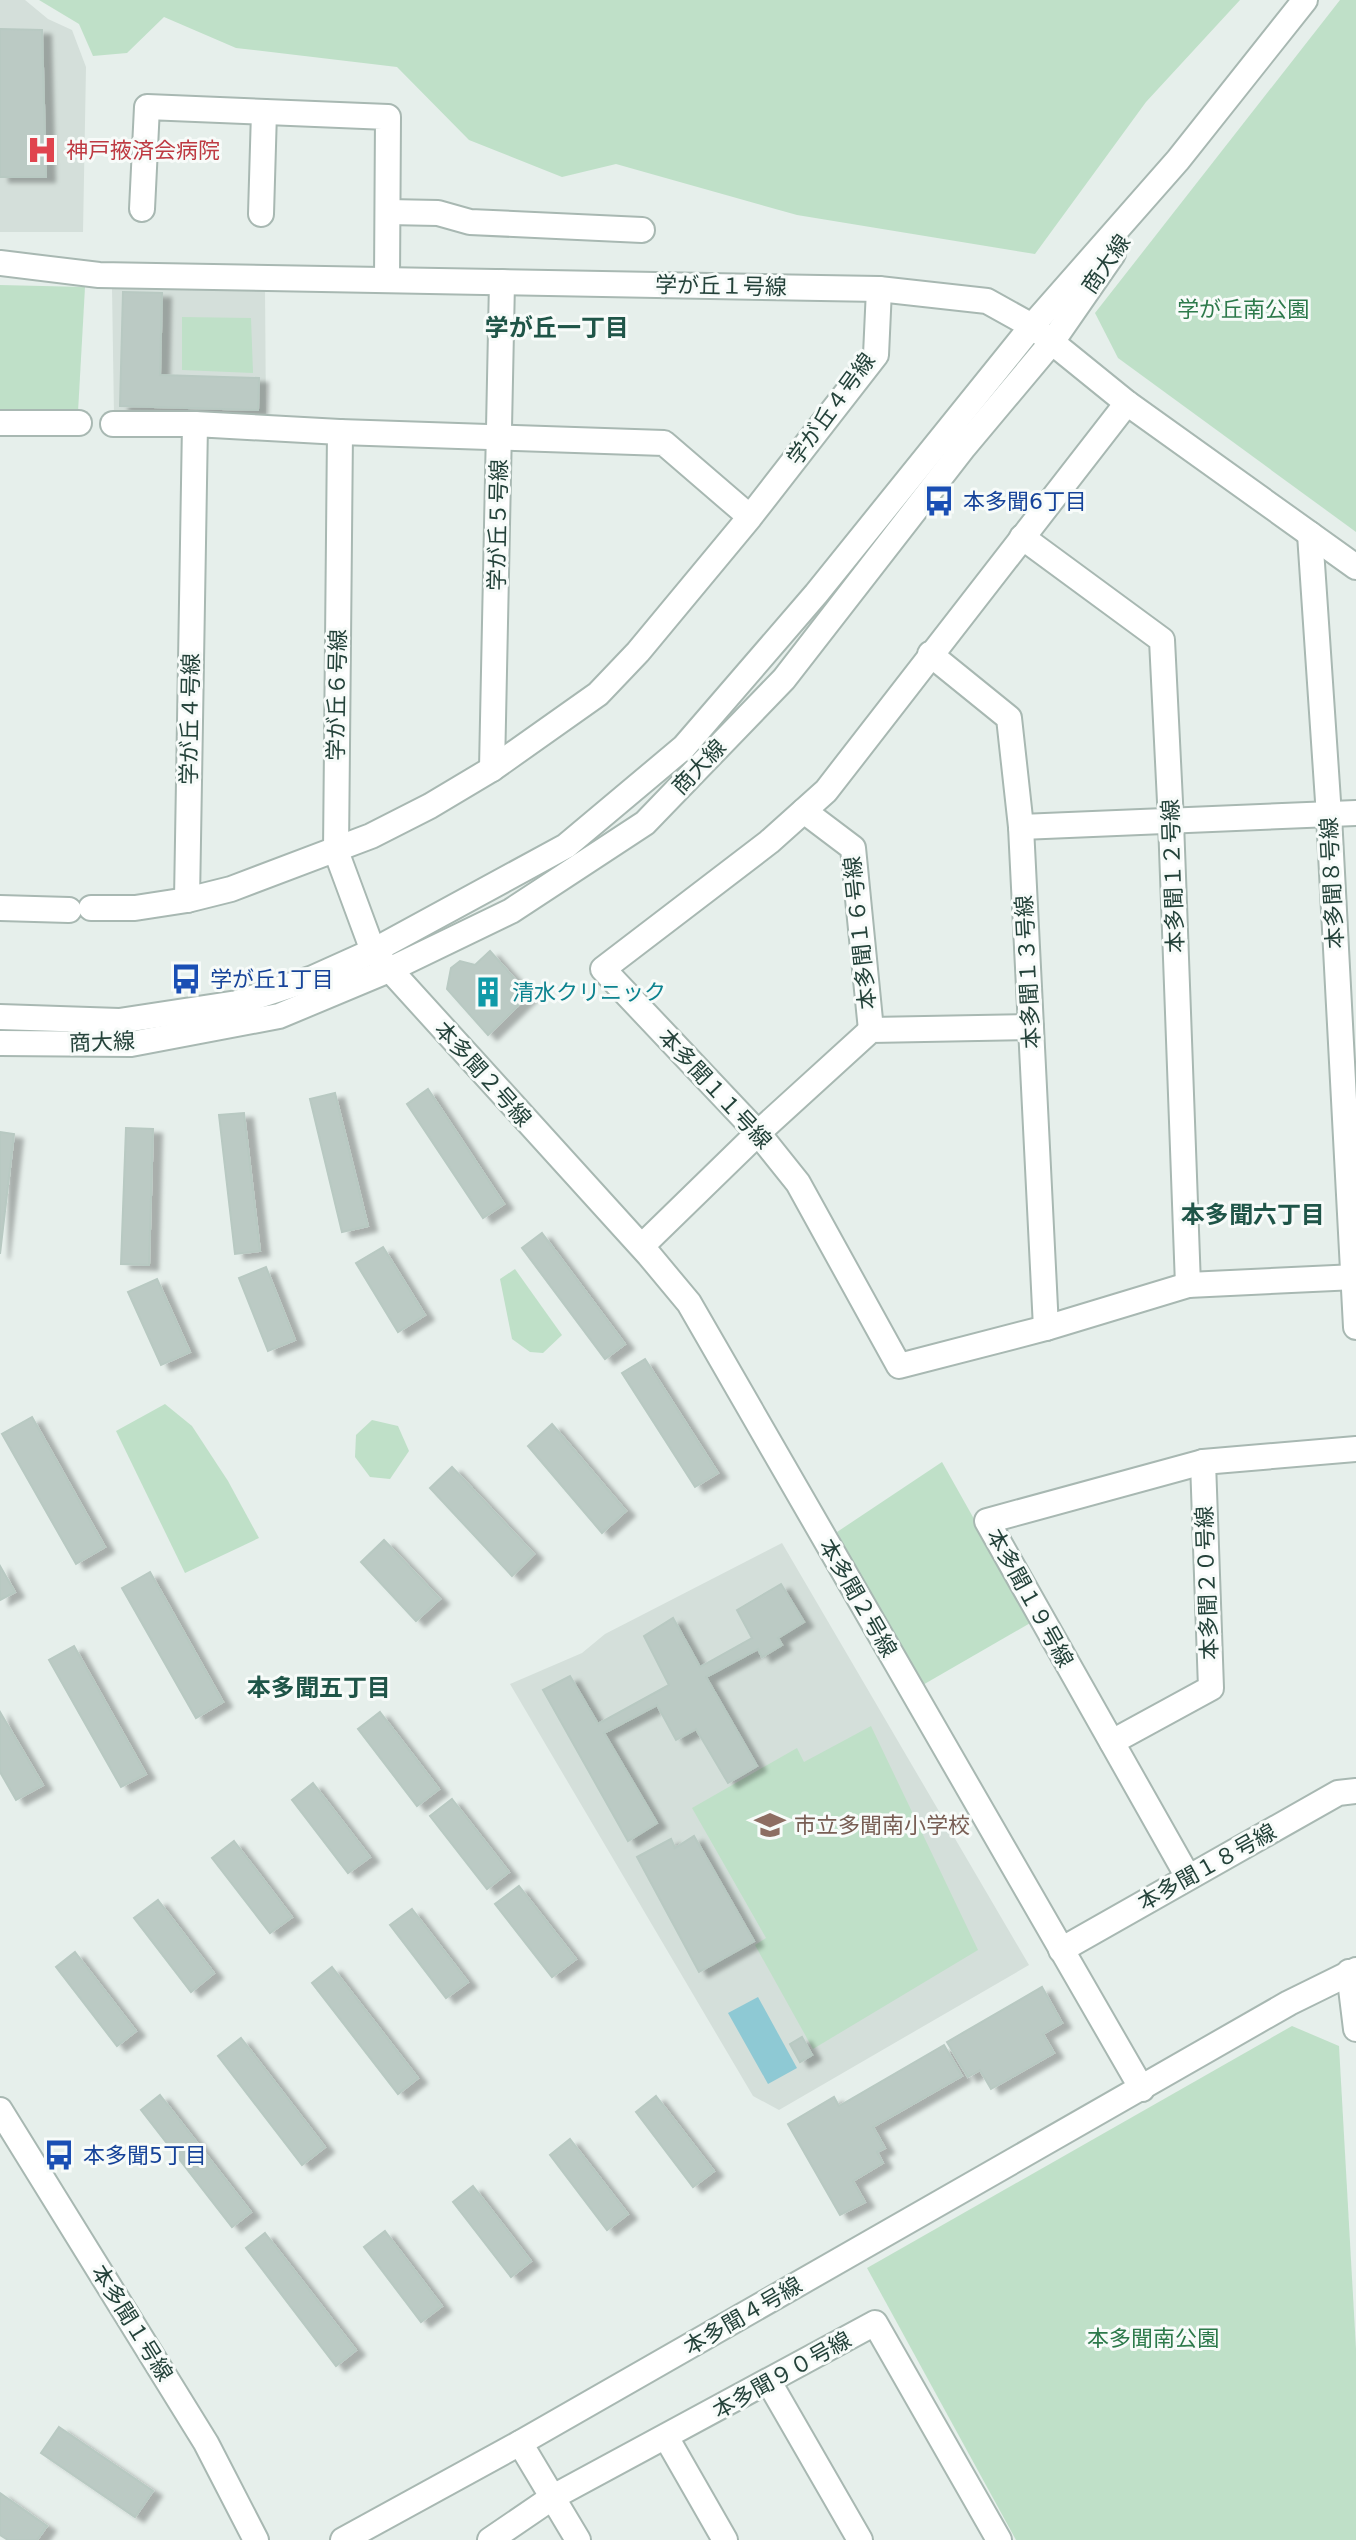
<svg xmlns="http://www.w3.org/2000/svg" width="1356" height="2540" viewBox="0 0 1356 2540" font-family="'DejaVu Sans','Noto Sans JP',sans-serif">
<style>
.built{fill:#d4dfda}
.green{fill:#bfe0c8}
.water{fill:#8ec9d4}
.building{fill:#bbcac4;stroke:#b8c9c2;stroke-width:2;filter:url(#shadow)}
.lines{fill:none;stroke-linecap:round;stroke-linejoin:round}
.minor-casing{stroke:#a8b8b2;stroke-width:28}
.minor{stroke:#fff;stroke-width:24}
.labels{text-anchor:middle;dominant-baseline:central;stroke-width:6;stroke-linejoin:round;paint-order:stroke}
.health-label{font-size:22px;fill:#be3a42;stroke:#f7fbf9;text-anchor:start}
.street-label{font-size:22px;fill:#24423a;stroke:#f7fbf9}
.park-label{font-size:22px;fill:#2d7a4b;stroke:#f7fbf9}
.transit-label{font-size:22px;fill:#164399;stroke:#f7fbf9;text-anchor:start}
.culture-label{font-size:22px;fill:#0d838f;stroke:#f7fbf9;text-anchor:start}
.education-label{font-size:22px;fill:#785e54;stroke:#f7fbf9;text-anchor:start}
.neighbourhood-label{font-size:24px;font-weight:bold;fill:#1f5548;stroke:#f7fbf9}
</style>
<defs>
<filter id="shadow"><feDropShadow dx="9" dy="5" stdDeviation="2" flood-color="#0004"/></filter>
</defs>
<rect width="100%" height="100%" fill="#e6efeb"/>
<g class="built">
<path d="M0,0h25l23,19 24,11 14,37 -3,165h-83z"/>
<path d="M112,287l153,1 1,132 -152,-4z"/>
<path d="M782,1543l247,422 -250,145 -26,-14 -243,-412 72,-31 23,-19z"/>
</g>
<g class="green">
<path d="M39,0h1201l-94,102 -111,152 -238,-39 -181,-51 -54,13 -93,-37 -72,-73 -161,-19 -72,-31 -37,36 -34,3 -14,-32z"/>
<path d="M1340,0h16v532l-238,-174 -23,-45z"/>
<path d="M0,285l85,2 -7,125 -78,-1z"/>
<path d="M182,317l69,1 2,55 -71,-3z"/>
<path d="M515,1269l47,66 -19,18 -13,-1 -18,-13 -12,-60z"/>
<path d="M165,1404l27,22 36,55 31,57 -74,35 -69,-142z"/>
<path d="M372,1420l26,6 11,25 -19,28 -20,-2 -15,-20 1,-22z"/>
<path d="M942,1462l90,160 -111,64 -84,-154z"/>
<path d="M871,1726l107,224 -165,99 -58,-104 11,-7 -74,-130 105,-60 7,14z"/>
<path d="M1292,2026l47,20 17,303v191h-340l-149,-272z"/>
</g>
<path class="water" d="M758,1997l39,71 -29,16 -40,-71z"/>
<g class="building">
<path d="M0,29l42,1 4,147h-46z"/>
<path d="M123,292l39,1 -2,82 99,3 -1,32 -138,-4z"/>
<path d="M490,951l39,44 -41,40 -41,-46 4,-21 9,-7 15,4z"/>
<path d="M428,1089l76,115 -21,14 -76,-114z"/>
<path d="M335,1093l33,133 -26,6 -32,-133z"/>
<path d="M244,1113l16,138 -25,3 -16,-139z"/>
<path d="M126,1128l27,1 -4,136 -28,-1z"/>
<path d="M0,1132l14,2 -14,120z"/>
<path d="M542,1233l83,111 -20,15 -83,-111z"/>
<path d="M383,1247l42,68 -27,17 -42,-69z"/>
<path d="M266,1267l29,73 -27,11 -29,-73z"/>
<path d="M157,1279l33,73 -29,13 -33,-73z"/>
<path d="M645,1359l73,114 -23,14 -73,-114z"/>
<path d="M32,1417l73,130 -29,17 -74,-130z"/>
<path d="M552,1424l74,87 -24,22 -74,-87z"/>
<path d="M452,1467l82,87 -22,22 -82,-88z"/>
<path d="M384,1540l56,59 -24,22 -55,-59z"/>
<path d="M0,1566l15,26 -15,8z"/>
<path d="M150,1572l73,130 -27,16 -74,-130z"/>
<path d="M781,1584l23,38 -26,16 4,7 -20,12 -4,-8 -52,28 51,89 -29,17 -32,-54 -20,11 -19,-35 -53,28 53,90 -29,18 -85,-151 27,-14 28,48 71,-39 -25,-49 29,-18 27,49 52,-29 -15,-28z"/>
<path d="M74,1646l72,128 -25,13 -72,-127z"/>
<path d="M0,1712l43,73 -27,15 -16,-28z"/>
<path d="M380,1712l59,77 -22,17 -59,-77z"/>
<path d="M313,1783l57,74 -22,16 -56,-73z"/>
<path d="M452,1799l57,73 -22,17 -57,-73z"/>
<path d="M694,1836l60,105 -55,31 -62,-115 34,-18 4,9z"/>
<path d="M234,1841l58,76 -22,16 -58,-75z"/>
<path d="M519,1886l57,73 -24,18 -57,-73z"/>
<path d="M158,1900l56,73 -23,19 -57,-74z"/>
<path d="M412,1909l56,73 -22,16 -56,-73z"/>
<path d="M75,1952l61,79 -19,15 -61,-79z"/>
<path d="M332,1967l86,111 -20,16 -86,-111z"/>
<path d="M1042,1987l20,36 -19,11 11,19 -63,36 -11,-19 -12,7 -21,-35z"/>
<path d="M802,2037l10,18 -12,7 -10,-18z"/>
<path d="M241,2038l84,109 -23,18 -84,-109z"/>
<path d="M944,2045l18,31 -89,51 12,21 -8,4 6,11 -30,18 12,21 -25,13 -52,-91 46,-27 5,9z"/>
<path d="M160,2095l91,117 -19,15 -91,-117z"/>
<path d="M656,2096l58,75 -21,16 -57,-75z"/>
<path d="M570,2139l58,75 -21,16 -57,-75z"/>
<path d="M473,2186l58,75 -20,16 -58,-75z"/>
<path d="M385,2231l57,75 -21,16 -57,-75z"/>
<path d="M265,2233l91,117 -20,16 -90,-118z"/>
<path d="M59,2427l94,64 -18,26 -94,-64z"/>
<path d="M0,2493l47,33 -10,14h-29l-8,-5z"/>
</g>
<g class="lines">
<g class="minor-casing">
<g id="minor">
<path d="M142,209l5,-102 241,10 -1,163"/>
<path d="M388,212l50,1 32,9 172,8"/>
<path d="M261,214l3,-102"/>
<path d="M0,263l99,12 780,14 108,12 45,25 95,77 229,164"/>
<path d="M1127,403l-301,388 -57,51 -166,127 155,164 40,50 101,183 147,-38 142,-43 168,-8"/>
<path d="M0,423h79"/>
<path d="M113,424h82"/>
<path d="M340,432l-4,419 37,100 276,304 40,48 453,786"/>
<path d="M750,517l-86,-74 -324,-11 -145,-8 -8,476 44,-11 140,-53 59,-30 62,-37 106,-75 40,-42 112,-135 126,-162 3,-66"/>
<path d="M1310,534l19,282 27,511"/>
<path d="M1022,537l140,103 9,182 17,463"/>
<path d="M930,654l79,64 12,109 25,501"/>
<path d="M492,769l10,-487"/>
<path d="M804,811l49,37 18,182"/>
<path d="M1021,827l335,-14"/>
<path d="M0,908l69,2"/>
<path d="M91,908h44l52,-8"/>
<path d="M0,1017l119,4 118,-18 76,-25 60,-27 193,-105 118,-99 132,-153 216,-268 146,-166 127,-160"/>
<path d="M0,1043l131,1 148,-28 110,-46 122,-59 134,-88 139,-144 180,-232 88,-105 61,-88"/>
<path d="M642,1246l116,-113 113,-103 160,-3"/>
<path d="M1112,1742l99,-54 -8,-226"/>
<path d="M1188,1877l-201,-356 216,-59 153,-13"/>
<path d="M1061,1950l277,-157 18,-2"/>
<path d="M1349,1972l7,57"/>
<path d="M0,2110l206,333 50,97"/>
<path d="M769,2382l91,158"/>
<path d="M666,2437l59,103"/>
<path d="M520,2443l58,97"/>
<path d="M343,2540l177,-97 769,-440 67,-33"/>
<path d="M490,2540l63,-43 322,-174 124,217"/>
</g>
</g>
<use href="#minor" class="minor"/>
</g>
<defs>
<g id="hospital-bare" transform="scale(2.4)"><path d="M-5-5h3v3.5h4V-5h3V5h-3V1.5h-4V5h-3Z" fill="#e0444e" stroke="#f7fbf9" stroke-width="2.5" paint-order="stroke"/></g>
<g id="bus-bare" transform="scale(2.4)"><path d="M-5-6H5V4H4V6H2V4H-2V6H-4V4H-5ZM-3.5-4V0h7V-4ZM-3.5 1.2v1.5H-2V1.2ZM2 1.2v1.5H3.5V1.2Z" fill="#1a4fb4" stroke="#f7fbf9" stroke-width="2.5" paint-order="stroke"/></g>
<g id="building-bare" transform="scale(2.4)"><path d="M-4-6H4V6H1V3H-1V6H-4ZM-2.5-4.3h1.7v1.8h-1.7ZM.8-4.3h1.7v1.8H.8ZM-2.5-1h1.7V.8h-1.7ZM.8-1h1.7V.8H.8Z" fill="#0f9aa8" stroke="#f7fbf9" stroke-width="2.5" paint-order="stroke"/></g>
<g id="school-bare" transform="scale(2.4)"><path d="M0-5L7-2L0 1L-7-2ZM-4 1L0 2.5L4 1V4Q0 6-4 4Z" fill="#8d6e63" stroke="#f7fbf9" stroke-width="2.5" paint-order="stroke"/></g>
</defs>
<g fill-rule="evenodd">
<use href="#hospital-bare" x="42" y="150"/>
<use href="#bus-bare" x="939" y="501"/>
<use href="#bus-bare" x="186" y="979"/>
<use href="#building-bare" x="488" y="992"/>
<use href="#school-bare" x="770" y="1825"/>
<use href="#bus-bare" x="59" y="2155"/>
</g>
<g class="labels">
<g class="health-label">
<text x="66" y="150">神戸掖済会病院</text>
</g>
<g class="street-label">
<text transform="translate(1106 264) rotate(-55)">商大線</text>
<text transform="translate(721 286) rotate(1)">学が丘１号線</text>
<text transform="translate(831 409) rotate(-54)">学が丘４号線</text>
<text transform="translate(498 525) rotate(-89)">学が丘５号線</text>
<text transform="translate(337 695) rotate(-89)">学が丘６号線</text>
<text transform="translate(190 719) rotate(-89)">学が丘４号線</text>
<text transform="translate(699 767) rotate(-46)">商大線</text>
<text transform="translate(1173 876) rotate(-92)">本多聞１２号線</text>
<text transform="translate(1332 883) rotate(-93)">本多聞８号線</text>
<text transform="translate(860 933) rotate(-96)">本多聞１６号線</text>
<text transform="translate(1028 972) rotate(-93)">本多聞１３号線</text>
<text transform="translate(102 1042) rotate(-2)">商大線</text>
<text transform="translate(483 1074) rotate(48)">本多聞２号線</text>
<text transform="translate(715 1089) rotate(47)">本多聞１１号線</text>
<text transform="translate(1207 1583) rotate(-92)">本多聞２０号線</text>
<text transform="translate(858 1598) rotate(60)">本多聞２号線</text>
<text transform="translate(1030 1598) rotate(61)">本多聞１９号線</text>
<text transform="translate(1207 1867) rotate(-29)">本多聞１８号線</text>
<text transform="translate(743 2316) rotate(-30)">本多聞４号線</text>
<text transform="translate(132 2323) rotate(58)">本多聞１号線</text>
<text transform="translate(782 2375) rotate(-29)">本多聞９０号線</text>
</g>
<g class="park-label">
<text x="1243" y="309">学が丘南公園</text>
<text x="1153" y="2338">本多聞南公園</text>
</g>
<g class="transit-label">
<text x="963" y="501">本多聞6丁目</text>
<text x="210" y="979">学が丘1丁目</text>
<text x="83" y="2155">本多聞5丁目</text>
</g>
<g class="culture-label">
<text x="512" y="992">清水クリニック</text>
</g>
<g class="education-label">
<text x="794" y="1825">市立多聞南小学校</text>
</g>
<g class="neighbourhood-label">
<text x="557" y="328">学が丘一丁目</text>
<text x="1253" y="1215">本多聞六丁目</text>
<text x="319" y="1688">本多聞五丁目</text>
</g>
</g>
</svg>
